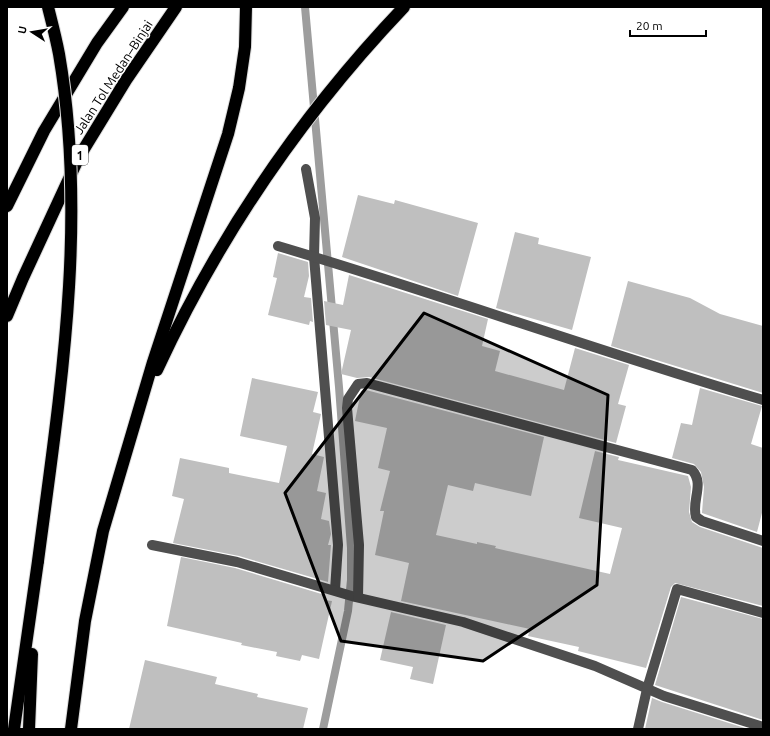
<svg xmlns="http://www.w3.org/2000/svg" width="770" height="736" viewBox="0 0 770 736" font-family="Ubuntu,sans-serif">
<style>
.lines{fill:none;stroke-linecap:round;stroke-linejoin:round}
.stream{stroke:#9d9d9d;stroke-width:8}
.building{fill:#bfbfbf}
.highway-casing{stroke:#dbdbdb;stroke-width:14}
.minor{stroke:#4f4f4f;stroke-width:10}
.highway{stroke:#000;stroke-width:12}
.highway-bridge-casing{stroke:#dbdbdb;stroke-width:14;stroke-linecap:butt}
.highway-bridge{stroke:#000;stroke-width:12}
.marked{fill:#000;fill-opacity:0.2;stroke:#000;stroke-width:3;stroke-linejoin:round}
.labels{text-anchor:middle;dominant-baseline:central;stroke-width:3;stroke-linejoin:round;paint-order:stroke}
.shield{fill:#fff;stroke:#4c4c4c;stroke-width:1}
.shield-label{font-size:12px;font-weight:bold;fill:#000}
.street-label{font-size:13px;fill:#000;stroke:#fff}
</style>
<rect width="100%" height="100%" fill="#fff"/>
<g class="lines">
<path class="stream" d="M305,7l34,380 12,161v32l-3,31 -25,118"/>
</g>
<g class="building">
<path d="M358,195l36,9 1,-4 83,23 -20,73 -116,-39z"/>
<path d="M515,232l24,6 -1,6 53,13 -19,73 -76,-22z"/>
<path d="M278,253l30,9 1,14 -5,21 7,1 2,24 -3,-1 -1,4 -41,-10 9,-37 -4,-1z"/>
<path d="M349,275l139,44 -6,27 18,5 -5,20 69,19 11,-42 54,17 -11,39 8,2 -10,37 -247,-66 -12,1 -16,-4 10,-44 -25,-5 -2,-24 19,4z"/>
<path d="M628,281l62,17 30,16 43,12v67l-152,-47z"/>
<path d="M252,378l66,14 -5,20 8,2 -9,40 12,3 -7,34 9,2 -5,26 8,2 2,13 -3,11h3l-3,37 -89,-26 -66,-13 11,-44 -12,-3 8,-38 49,10v5l50,10 8,-37 -47,-10z"/>
<path d="M700,388l62,18 -11,38 12,4v61l-6,23 -55,-19 2,-26 -3,-15 -7,-8 -22,-6 9,-35 11,2z"/>
<path d="M366,390l178,47 -13,59 -56,-13 -2,8 -25,-6 -12,50 41,9v-2l19,4 -1,2 115,26 12,-46 -43,-10 16,-67 24,6 -1,3 70,16 3,11 -2,25 3,10 8,5 63,21v58l-88,-23 -4,4 -25,81 -68,-17 1,-4 -51,-11 2,-7 -129,-28 8,-38 -34,-8 9,-44h-4l10,-40 -12,-3 9,-40 -32,-7 6,-30z"/>
<path d="M181,557l54,11 90,27 -1,5 8,1 -13,58 -17,-4 -2,6 -24,-5 1,-4 -36,-7 1,-2 -75,-17z"/>
<path d="M681,597l82,22v101l-108,-35z"/>
<path d="M391,612l55,13 -13,59 -23,-5 3,-12 -33,-7z"/>
<path d="M145,660l72,17 -2,7 43,10 -1,3 51,11 -5,21h-174z"/>
<path d="M652,698l10,4 86,27h-103z"/>
</g>
<g class="lines">
<g class="highway-casing">
<g id="highway">
<path d="M7,206l37,-75 53,-88 26,-36"/>
<path d="M7,316l16,-38 56,-121 47,-77 50,-73"/>
<path d="M157,370c62,-134 145,-256 247,-363"/>
<path d="M14,729l24,-168"/>
<path d="M29,729l3,-75"/>
<path d="M71,729l14,-108 18,-90 50,-169 75,-228 11,-46 6,-41 1,-40"/>
</g>
</g>
<g class="minor">
<path d="M306,169l9,49 -1,39 24,288 -3,45"/>
<path d="M278,246c162,48 322,106 485,154"/>
<path d="M152,545l85,17 118,35 108,25 132,44 69,30 99,31"/>
<path d="M358,597l1,-52 -12,-137 1,-9 10,-15 9,-1 325,87c13,14 -1,31 4,47l6,4 61,20"/>
<path d="M638,729l9,-40 30,-100 86,24"/>
</g>
<use href="#highway" class="highway"/>
<g class="highway-bridge-casing">
<path id="highway-bridge" d="M38,561c22,-167 50,-339 21,-507 -3,-16 -7,-31 -11,-47"/>
</g>
<use href="#highway-bridge" class="highway-bridge"/>
</g>
<path class="marked" d="M424,313l184,82 -11,190 -114,76 -142,-20 -56,-148z"/>
<g class="labels">
<rect class="shield" x="72" y="145" width="16" height="20" rx="3"/>
<g class="shield-label">
<text x="80" y="155">1</text>
</g>
<g class="street-label">
<text transform="translate(113 77) rotate(-57)">Jalan Tol Medan–Binjai</text>
</g>
</g>
<rect width="770" height="736" fill="none" stroke="#000000" stroke-width="16"/>
<g transform="translate(32 32) rotate(282)" stroke="#ffffff" stroke-width="3" paint-order="stroke">
<path d="M0-3L7 15L0 10L-7 15Z" fill="#000000"/>
<text y="-6" font-size="11" font-weight="bold" text-anchor="middle" fill="#000000">U</text>
</g>
<path d="M630 30v6h76v-6" fill="none" stroke="#000000" stroke-width="2"/>
<text x="636" y="30" font-size="12" fill="#000000" stroke="#ffffff" stroke-width="3" paint-order="stroke">20 m</text>
</svg>
